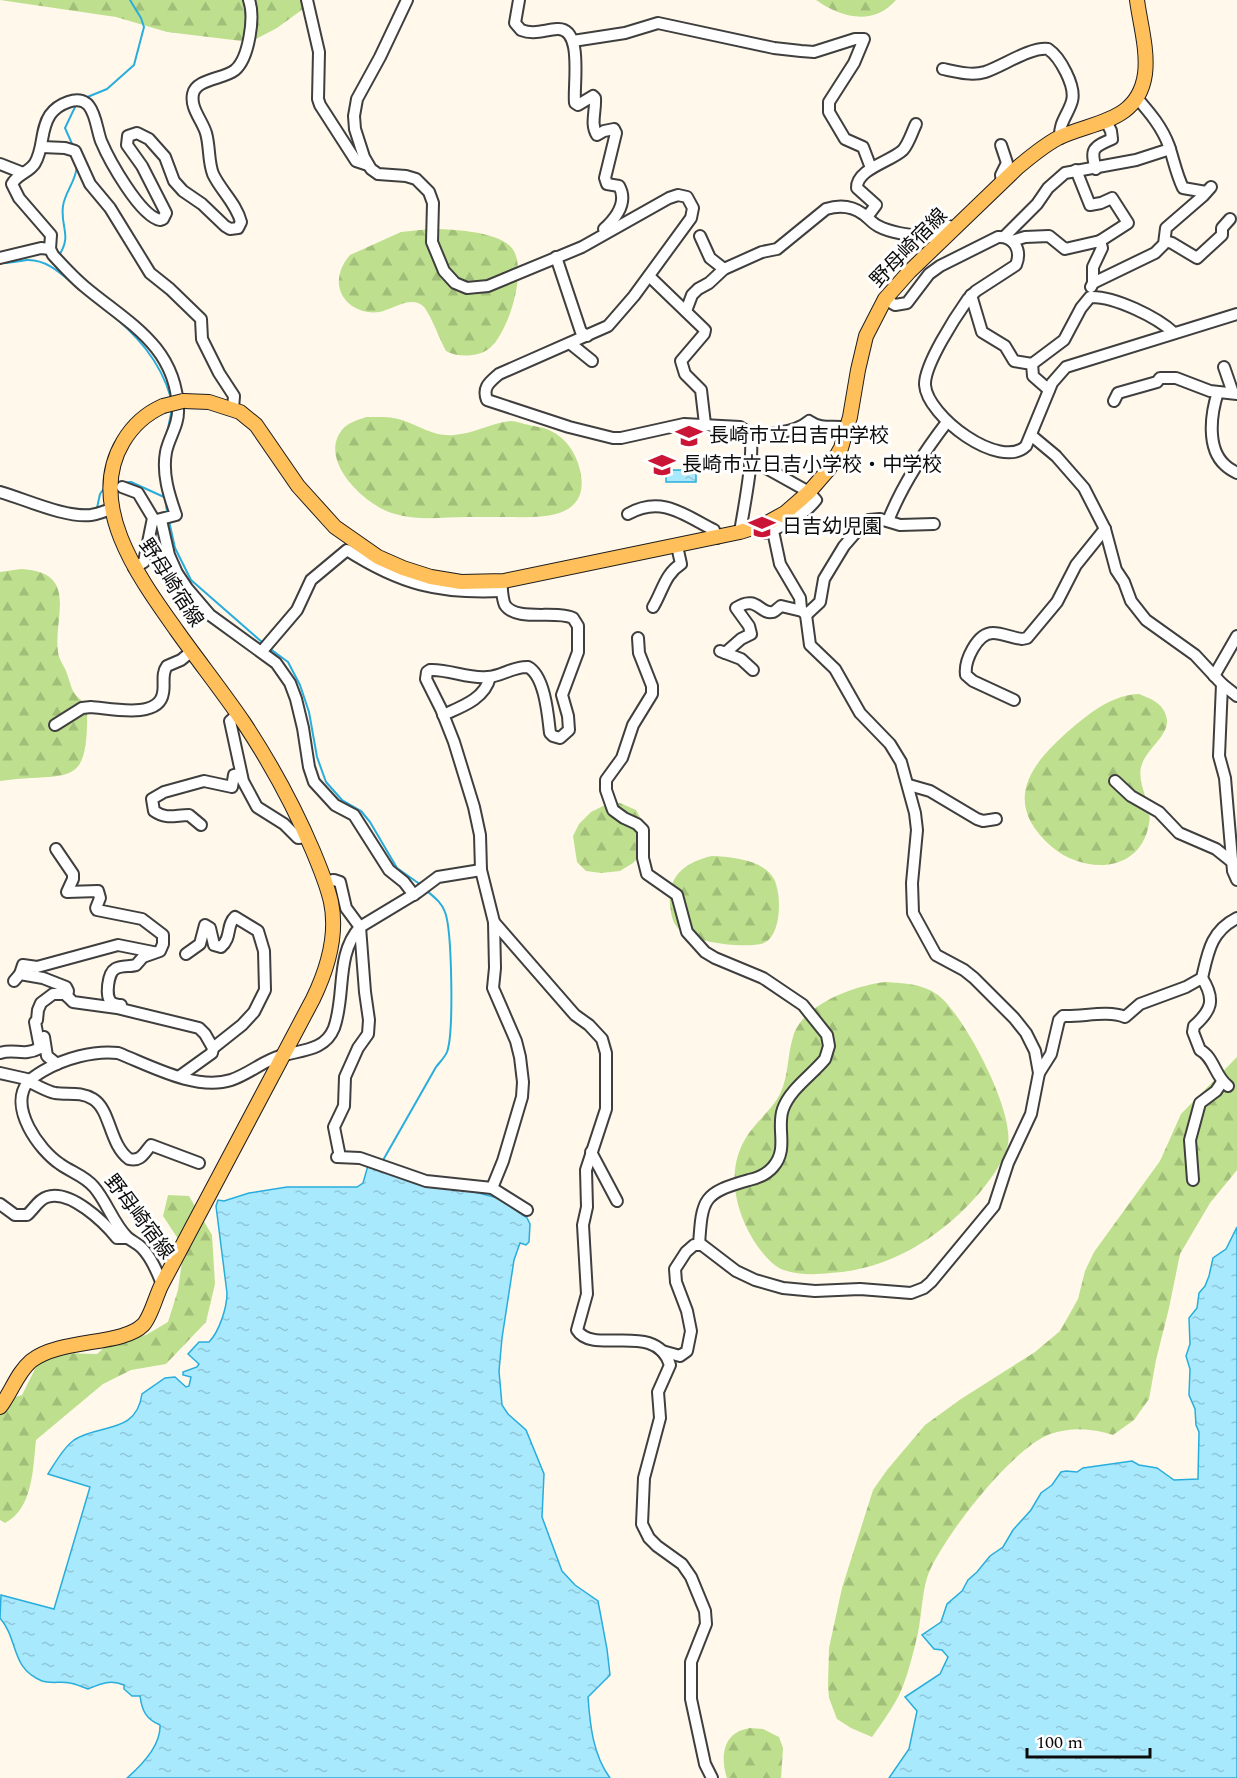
<svg xmlns="http://www.w3.org/2000/svg" width="1237" height="1778" viewBox="0 0 1237 1778" font-family="Spectral,'Noto Sans JP',serif">
<style>
.forest{fill:url(#forest-firs)}
.water{fill:url(#water-ripples);stroke:#28addc;stroke-width:1.5}
.lines{fill:none;stroke-linecap:round;stroke-linejoin:round}
.stream{stroke:#28addc;stroke-width:2}
.minor-casing{stroke:#3f3f3f;stroke-width:14}
.major-casing{stroke:#1d1d1d;stroke-width:16}
.minor{stroke:#fff;stroke-width:10}
.major{stroke:#ffc05b;stroke-width:14}
.major-bridge-casing{stroke:#1d1d1d;stroke-width:16;stroke-linecap:butt}
.major-bridge{stroke:#ffc05b;stroke-width:14}
.labels{text-anchor:middle;dominant-baseline:central;stroke-width:6;stroke-linejoin:round;paint-order:stroke}
.street-label{font-size:20px;fill:#0c0c0c;stroke:#fff}
.poi-label{font-size:20px;fill:#0c0c0c;stroke:#fff;text-anchor:start}
</style>
<defs>
<pattern id="forest-firs" width="22" height="20" patternUnits="userSpaceOnUse" patternTransform="scale(1.5)"><rect width="22" height="20" fill="#bee08e"/><path d="M5 1l3.5 6h-7zM16 11l3.5 6h-7z" fill="#a2bf79"/></pattern>
<pattern id="water-ripples" width="26" height="14" patternUnits="userSpaceOnUse" patternTransform="scale(1.5)"><rect width="26" height="14" fill="#a9e9fd"/><path d="M2 4q2-2 4 0t4 0M15 11q2-2 4 0t4 0" fill="none" stroke="#90c7d8"/></pattern>
</defs>
<rect width="100%" height="100%" fill="#fff8eb"/>
<g class="forest">
<path d="M0,0h312l-9,9 -26,19 -27,14 -83,-10 -51,-15z"/>
<path d="M816,0h80c-22,26 -55,18 -80,0z"/>
<path d="M430,229c21,0 64,2 80,17 20,18 -1,86 -20,102 -11,9 -32,10 -44,3 -5,-9 -17,-40 -23,-45 -12,-11 -31,4 -44,6 -20,3 -42,-11 -40,-33 1,-10 5,-17 11,-24l51,-23z"/>
<path d="M366,417c11,0 25,-1 36,3 18,6 32,17 52,15 19,-1 37,-12 57,-14 6,0 12,3 18,4 8,2 15,2 22,6 15,7 25,22 29,39 11,47 -34,48 -66,47 -16,0 -31,0 -46,0 -24,0 -50,4 -73,-3 -28,-7 -78,-53 -53,-84 5,-7 16,-10 24,-13z"/>
<path d="M21,569c59,3 32,48 37,83 1,9 7,14 9,22 6,16 4,20 20,30 2,89 -16,67 -87,77v-209z"/>
<path d="M1139,694c13,5 26,10 28,26 1,17 -21,29 -26,47 -4,19 12,38 8,57 -9,50 -65,50 -97,23 -52,-45 -21,-84 20,-119 20,-17 41,-33 67,-34z"/>
<path d="M620,803l16,7 9,16 -3,28 -9,9 -13,8 -19,2 -15,-2 -9,-9 -4,-26 6,-12 12,-12 14,-7z"/>
<path d="M712,856c19,1 51,3 62,23 8,16 8,60 -13,65 -20,4 -70,-1 -84,-17 -5,-6 -6,-14 -7,-22 -3,-29 15,-43 42,-49z"/>
<path d="M886,982c18,1 37,2 52,13 27,21 76,116 70,149 -4,18 -16,33 -27,47 -38,45 -91,79 -151,82 -16,2 -34,2 -49,-4 -10,-5 -16,-13 -23,-22 -20,-29 -32,-68 -16,-102 9,-20 28,-32 38,-51 9,-19 7,-38 13,-57 9,-33 63,-52 93,-55z"/>
<path d="M1237,1057v113l-27,33 -30,51 -11,54 -13,52 -7,39 -15,21 -21,15c-21,-7 -42,-8 -63,-1 -39,15 -103,99 -120,136 -8,17 -8,44 -12,63 -4,17 -12,51 -21,66 -7,13 -16,25 -25,38l-21,-9 -14,-9 -8,-21 -1,-12 1,-38 13,-60 31,-98 14,-20 38,-45 36,-26 74,-47 25,-21 18,-32 7,-28 9,-19 66,-91 21,-47z"/>
<path d="M168,1195l21,1 23,39 3,49 -9,38 -40,42 -35,6 -28,14 -67,56c-3,28 -3,69 -31,83l-5,-3v-108l12,-14 10,-3 16,-32 23,-10 36,1 12,-11 37,-8 22,-13 10,-32 6,-42 -21,-32z"/>
<path d="M750,1728l13,1 16,8 4,11 -2,30h-54c-5,-14 -6,-36 9,-45 4,-3 10,-4 14,-5z"/>
</g>
<g class="water">
<rect x="666" y="470" width="30" height="12"/>
<path d="M369,1162l39,19 59,9 31,8 29,20 3,6 -1,18 -3,3 -6,-2 -6,17 -12,78 -3,33 3,34 6,9 18,16 18,44 -2,43 20,54 13,14 23,16 9,48 3,26 -22,22c2,28 5,58 22,81h-483c15,-13 34,-32 33,-53 -14,-6 -18,-14 -20,-29h-8l-8,-7v-4c-14,-6 -24,-1 -36,4 -6,-2 -12,-5 -18,-6 -9,-2 -19,1 -28,-2 -32,-13 -23,-41 -42,-63l1,-23 53,14 36,-122 -42,-13c7,-11 15,-26 26,-34 26,-17 62,-5 68,-46l23,-16 10,-1 11,10 3,-1 2,-9 -8,-2v-3l14,-5 2,-3 -11,-10 11,-12h10c10,-10 18,-34 18,-49l-11,-87 2,-6 6,1 25,-8 38,-6h70l6,-4z"/>
<path d="M1237,1227v551h-348l20,-29 8,-38 -12,-14 35,-23 8,-17 -6,-7 -8,-1 -12,-14 19,-13 6,-18 15,-13 6,-11 9,-8 13,-16 13,-9 10,-17 18,-20 10,-17 11,-8 9,-13 5,-1 11,1 6,-4 49,-7 7,4 18,3 17,12 24,-1 1,-47 -3,-7 -1,-16 -6,-14 1,-26 -4,-13 4,-12 -1,-26 8,-10 2,-15 6,-7 4,-10 4,-18 13,-9z"/>
</g>
<g class="lines">
<g class="stream">
<path d="M85,98l22,-9 27,-24 10,-38 -3,-9 -11,-18"/>
<path d="M73,146l-8,-18 11,-23"/>
<path d="M58,257c15,-22 2,-29 5,-51 2,-14 13,-25 14,-40"/>
<path d="M3,263c8,0 16,-2 24,-3 22,-1 38,18 54,30"/>
<path d="M106,310c30,24 54,50 65,88"/>
<path d="M167,433l5,-24"/>
<path d="M116,483l15,-1 33,15"/>
<path d="M0,486c26,9 70,30 97,22l3,-14 5,-7"/>
<path d="M165,497l2,15"/>
<path d="M169,521l6,27 16,32 72,63"/>
<path d="M269,648l19,14 12,23 9,27 8,45 9,25 16,18 19,11 9,11 27,46 24,17"/>
<path d="M382,1162l54,-95c4,-5 9,-10 11,-15 7,-19 5,-122 -2,-140 -3,-9 -11,-15 -18,-21"/>
</g>
<g class="minor-casing">
<g id="minor">
<path d="M307,0l12,52 -1,47 2,6 36,56 12,4"/>
<path d="M407,0l-27,57 -23,42 -3,17 1,13 9,28 7,12 7,5 28,2 10,3 13,13 4,11 -1,39 12,29 11,12 12,5 21,-2 94,-39 87,-49 9,-3 9,2 6,11 -2,10 -57,78 -26,30 -109,48c-9,8 -17,13 -12,26l82,27 44,11h8l63,-14 56,3c6,3 10,7 11,14 2,23 -7,66 -11,91"/>
<path d="M519,0l-4,23 6,7c13,5 23,0 36,-1 27,-2 16,57 18,74l3,2 15,-9 2,2c1,13 -5,26 2,37l7,-4 10,-2 2,4 -11,45 2,6 12,2c9,16 -3,32 -15,43"/>
<path d="M573,41l52,-8 33,-10 116,25 27,3 13,1 41,-13h9l-10,24 -25,39v10l16,27 18,8 8,21"/>
<path d="M943,69c14,3 29,7 42,3 18,-6 45,-25 63,-23 12,8 28,37 24,52 -4,14 -13,21 -12,37"/>
<path d="M1137,98c13,15 25,29 32,48 5,15 7,27 14,42l23,4"/>
<path d="M1001,145l6,18 -6,12 1,7"/>
<path d="M42,147l23,1 10,3 15,33 20,24 40,65 20,16 31,30 1,20 17,34 15,23 -1,13"/>
<path d="M0,164l23,9"/>
<path d="M1096,169c-6,-20 -3,-22 16,-30l-1,-8 -5,-10"/>
<path d="M1076,170l14,35 11,-2 11,-5 16,25 -28,18"/>
<path d="M867,217l9,-12 -19,-17c-1,-19 35,-27 46,-38 6,-7 9,-18 13,-26"/>
<path d="M700,236l10,22 14,11"/>
<path d="M1004,237l33,-33 11,-16 17,-15 71,-13 34,-11"/>
<path d="M1012,241l13,-4 24,-1 16,13 35,-8 2,7 -9,19v16l-2,4"/>
<path d="M1165,241l7,2 25,15 25,-23v-7l8,-9"/>
<path d="M556,257l25,75 6,4"/>
<path d="M0,258l41,-10 9,1"/>
<path d="M649,276l56,54 -1,4 -23,27 4,13 16,16 4,34"/>
<path d="M1093,283l62,-30 9,-9 2,-16 37,-32 8,-9"/>
<path d="M971,295l11,37 23,14 9,15 18,3 1,12 16,14"/>
<path d="M885,299l10,6 12,-2 22,-29 11,-8 58,-29c16,-1 24,13 18,28l-40,26 -8,8c-12,17 -44,66 -43,86 2,31 75,86 101,61l26,-63 14,-16 171,-53"/>
<path d="M686,311l6,-16 6,-6 11,-6 15,-14 38,-17 15,-3 49,-40c13,-4 26,-3 37,5 5,3 9,9 15,12 15,8 35,9 52,11l16,-12 8,3"/>
<path d="M571,344l21,17"/>
<path d="M1032,364l32,-24 17,-32 9,-11c24,-1 67,20 84,36"/>
<path d="M1224,367l9,26"/>
<path d="M1218,392c-7,21 -12,56 7,73 3,3 8,6 12,8"/>
<path d="M1114,401l4,-8 39,-11 3,-4h16l34,13 27,3"/>
<path d="M749,434c18,0 45,0 60,-13 13,9 24,4 38,7"/>
<path d="M1032,436l24,20 28,32 21,41 11,41 8,12 7,19 15,19 49,35 27,29 -3,72 6,22 8,93 4,9"/>
<path d="M750,459l59,33 7,8c-12,15 -34,27 -51,33"/>
<path d="M122,487l16,6 15,25 -9,44 -10,6"/>
<path d="M0,492c25,7 65,26 91,23 7,-1 15,-4 22,-7"/>
<path d="M628,514c34,-19 56,1 86,16l3,8"/>
<path d="M161,520l8,35 8,18 10,15 23,27 66,48 14,20 6,16 7,29 6,39 5,15 21,23 19,10 35,55 15,12 10,13"/>
<path d="M153,521l23,-6c-7,-20 -14,-41 -10,-63 3,-15 13,-27 12,-43 -2,-63 -50,-86 -93,-122 -11,-9 -22,-21 -32,-32l-3,-6 1,-14 -32,-37 -7,-14c5,-10 18,-12 23,-21 9,-15 5,-33 15,-48 7,-10 29,-22 39,-9 7,9 8,24 12,35 8,19 39,75 59,79l3,-1 3,-6 -24,-47 -15,-21 1,-9 9,-3 12,6 16,18 9,24 9,10 19,13 23,22 5,3 8,-1 3,-6c-5,-19 -20,-31 -28,-48 -5,-13 -3,-27 -7,-41 -4,-13 -16,-25 -13,-39 3,-15 31,-15 42,-24 14,-12 20,-53 14,-70"/>
<path d="M888,521c14,-36 36,-69 59,-99"/>
<path d="M653,607c10,-17 12,-33 28,-43l-4,-18"/>
<path d="M806,615l14,-13 4,-23 20,-33 20,-23 5,-3 11,-1 20,6 34,-1"/>
<path d="M638,638l1,15 13,33v8l-19,31 -11,33 -16,22v10l7,20 11,8 13,6 6,6v28l4,16 30,21 10,37 18,20 10,6 48,20 40,27 24,30 2,11 -4,13c-13,16 -35,30 -42,50 -7,19 6,40 -10,58 -6,7 -15,11 -24,13 -46,13 -47,18 -50,65"/>
<path d="M262,651l35,-41 14,-30 36,-30c53,34 92,44 155,41"/>
<path d="M720,651l21,8 12,11"/>
<path d="M725,653l16,-14 10,-5 -2,-8 -13,-18c21,-14 24,7 37,4 3,-1 5,-4 8,-6l21,5"/>
<path d="M1214,676l23,-40"/>
<path d="M1222,684l15,12"/>
<path d="M1014,700l-41,-19 -7,-6c-2,-14 11,-42 27,-42 9,0 20,5 29,6l5,-1 30,-36 19,-37 29,-36"/>
<path d="M237,715l-7,6 13,60 14,26 27,17 14,14 9,-1"/>
<path d="M443,715c18,-8 42,-16 47,-38"/>
<path d="M55,725l27,-17 9,-1c18,1 68,13 72,-14 2,-9 -2,-19 4,-27l14,-6 11,-9"/>
<path d="M1115,781l16,15 28,16 20,21 37,16 15,12"/>
<path d="M909,785l21,6 47,28 6,2 13,-2"/>
<path d="M201,825l-12,-10c-14,0 -22,5 -35,-4l-2,-12 12,-7 40,-11 28,6 2,-12 7,-1"/>
<path d="M56,849l17,25v5l-6,13 31,-1 2,7 -4,10 1,2 45,9 21,16v9l-3,7 -17,6 -7,8c-6,2 -15,0 -21,4 -7,4 -10,27 -4,33 2,2 8,3 10,3"/>
<path d="M326,881l8,-1 6,2 6,26 14,19 5,65 4,28 -1,14 -10,14 -13,29 -1,29 -10,21 6,30"/>
<path d="M494,922l81,93 14,10 13,14 4,14v56l-20,61 1,37 -4,18 4,69 -10,36c16,26 79,-10 93,35l-12,27 2,26 -16,60 -2,46 7,14 8,8 25,18 9,13 14,34 1,13 -15,38v37l14,65 7,14"/>
<path d="M186,954l14,-10 5,-19 5,3 4,17 7,2c11,-9 5,-22 14,-30l23,14 6,20 1,39 -11,22 -12,13 -29,23"/>
<path d="M20,974l3,-9 14,2 81,-22 35,7"/>
<path d="M1202,978c14,22 9,33 -8,48l-1,6 7,18c14,7 15,27 28,36"/>
<path d="M14,981l6,-7 23,4 23,9 2,4 -1,5"/>
<path d="M44,1037l3,19 10,8"/>
<path d="M0,1053c15,-5 23,4 40,-5l-5,-26 2,-2 1,-10 3,-7 12,-9h12l8,8 44,6 82,20 6,6 8,14 -1,5 -32,23"/>
<path d="M0,1073l31,7"/>
<path d="M1039,1073l12,-19 8,-34 4,-4c20,1 44,-6 62,1l15,-13 46,-17 16,-9c6,-26 9,-47 35,-60"/>
<path d="M29,1082c8,3 17,9 26,11 13,2 25,-2 38,6 18,11 16,45 36,60 12,3 15,-6 22,-14l48,18"/>
<path d="M591,1152l26,49"/>
<path d="M337,1157l23,1 66,23 66,7 35,22"/>
<path d="M1193,1180l-3,-40 10,-37 16,-12 6,-9"/>
<path d="M492,1188l11,-27 19,-64 1,-15 -3,-25 -4,-16 -23,-53 2,-20 -1,-46 -13,-52 -1,-35 -6,-28 -20,-65 -13,-33 -15,-30 1,-7 3,-2c19,-1 38,9 57,7 14,0 26,-11 41,-10 17,9 20,49 22,66l3,3 7,2 9,-8 -1,-14 -6,-21 16,-43v-26l-5,-8c-17,-8 -57,4 -68,-13 -3,-6 -3,-17 -4,-23"/>
<path d="M0,1204l15,11h12c7,-6 12,-16 20,-18 23,-8 57,25 70,41h10"/>
<path d="M162,1284c-5,-13 -11,-27 -20,-36 -5,-5 -11,-7 -15,-11 -14,-14 -20,-35 -33,-50 -9,-11 -23,-15 -34,-23 -21,-14 -52,-57 -32,-82 4,-4 10,-8 15,-11 20,-12 51,-21 75,-18 33,13 78,38 113,27 18,-6 32,-19 49,-24 21,-6 45,-5 54,-28 12,-33 1,-73 26,-101l58,-35 20,-15 43,-7"/>
<path d="M662,1351l18,5 7,-5 4,-20 -4,-20 -11,-29 -1,-13 11,-17 8,-7h8l34,26 19,9 28,8 32,3 45,-2 51,4 13,-5 7,-6 63,-76 14,-43 23,-49 8,-41 -4,-22 -9,-18 -12,-15 -40,-40 -10,-8 -28,-15 -23,-42 -1,-30 5,-53 -2,-17 -14,-51 -11,-18 -30,-31 -25,-44 -25,-24 -4,-30 -5,-6 -1,-11 -20,-34 -7,-33"/>
</g>
</g>
<g class="major-casing">
<g id="major">
<path d="M183,401l26,1 31,10 16,13 42,61 37,41 43,30 25,11 28,9 30,5 43,-1 236,-49 25,-8 20,-11 24,-21 20,-23 12,-21 9,-31 8,-47 8,-34 19,-37 24,-27 108,-104c13,-11 26,-22 41,-30 35,-17 80,-15 87,-64 3,-24 -5,-51 -8,-74"/>
<path d="M0,1407c11,-14 17,-34 31,-46 30,-23 91,-15 112,-36 8,-8 13,-30 19,-41l151,-285c14,-29 25,-64 18,-97 -4,-18 -11,-34 -18,-51 -19,-45 -42,-87 -69,-128 -21,-31 -45,-61 -67,-92 -36,-51 -92,-125 -54,-189 10,-17 22,-28 40,-36"/>
</g>
</g>
<use href="#minor" class="minor"/>
<use href="#major" class="major"/>
<g class="major-bridge-casing">
<path id="major-bridge" d="M163,406l20,-5"/>
</g>
<use href="#major-bridge" class="major-bridge"/>
</g>
<defs>
<g id="school-bare" transform="scale(2.07)"><path d="M0-5L7-2L0 1L-7-2ZM-4 1L0 2.5L4 1V4Q0 6-4 4Z" fill="#ca1537" stroke="#fff" stroke-width="2.5" paint-order="stroke"/></g>
</defs>
<g fill-rule="evenodd">
<use href="#school-bare" x="689" y="436"/>
<use href="#school-bare" x="662" y="465"/>
<use href="#school-bare" x="762" y="527"/>
</g>
<g class="labels">
<g class="street-label">
<text transform="translate(909 248) rotate(-46)">野母崎宿線</text>
<text transform="translate(171 583) rotate(57)">野母崎宿線</text>
<text transform="translate(139 1217) rotate(53)">野母崎宿線</text>
</g>
<g class="poi-label">
<text x="709" y="436">長崎市立日吉中学校</text>
<text x="682" y="465">長崎市立日吉小学校・中学校</text>
<text x="782" y="527">日吉幼児園</text>
</g>
</g>
<path d="M1027 1748v9h123v-9" fill="none" stroke="#0c0c0c" stroke-width="3"/>
<text x="1036" y="1748" font-size="18" fill="#0c0c0c" stroke="#ffffff" stroke-width="4.5" paint-order="stroke">100 m</text>
</svg>
